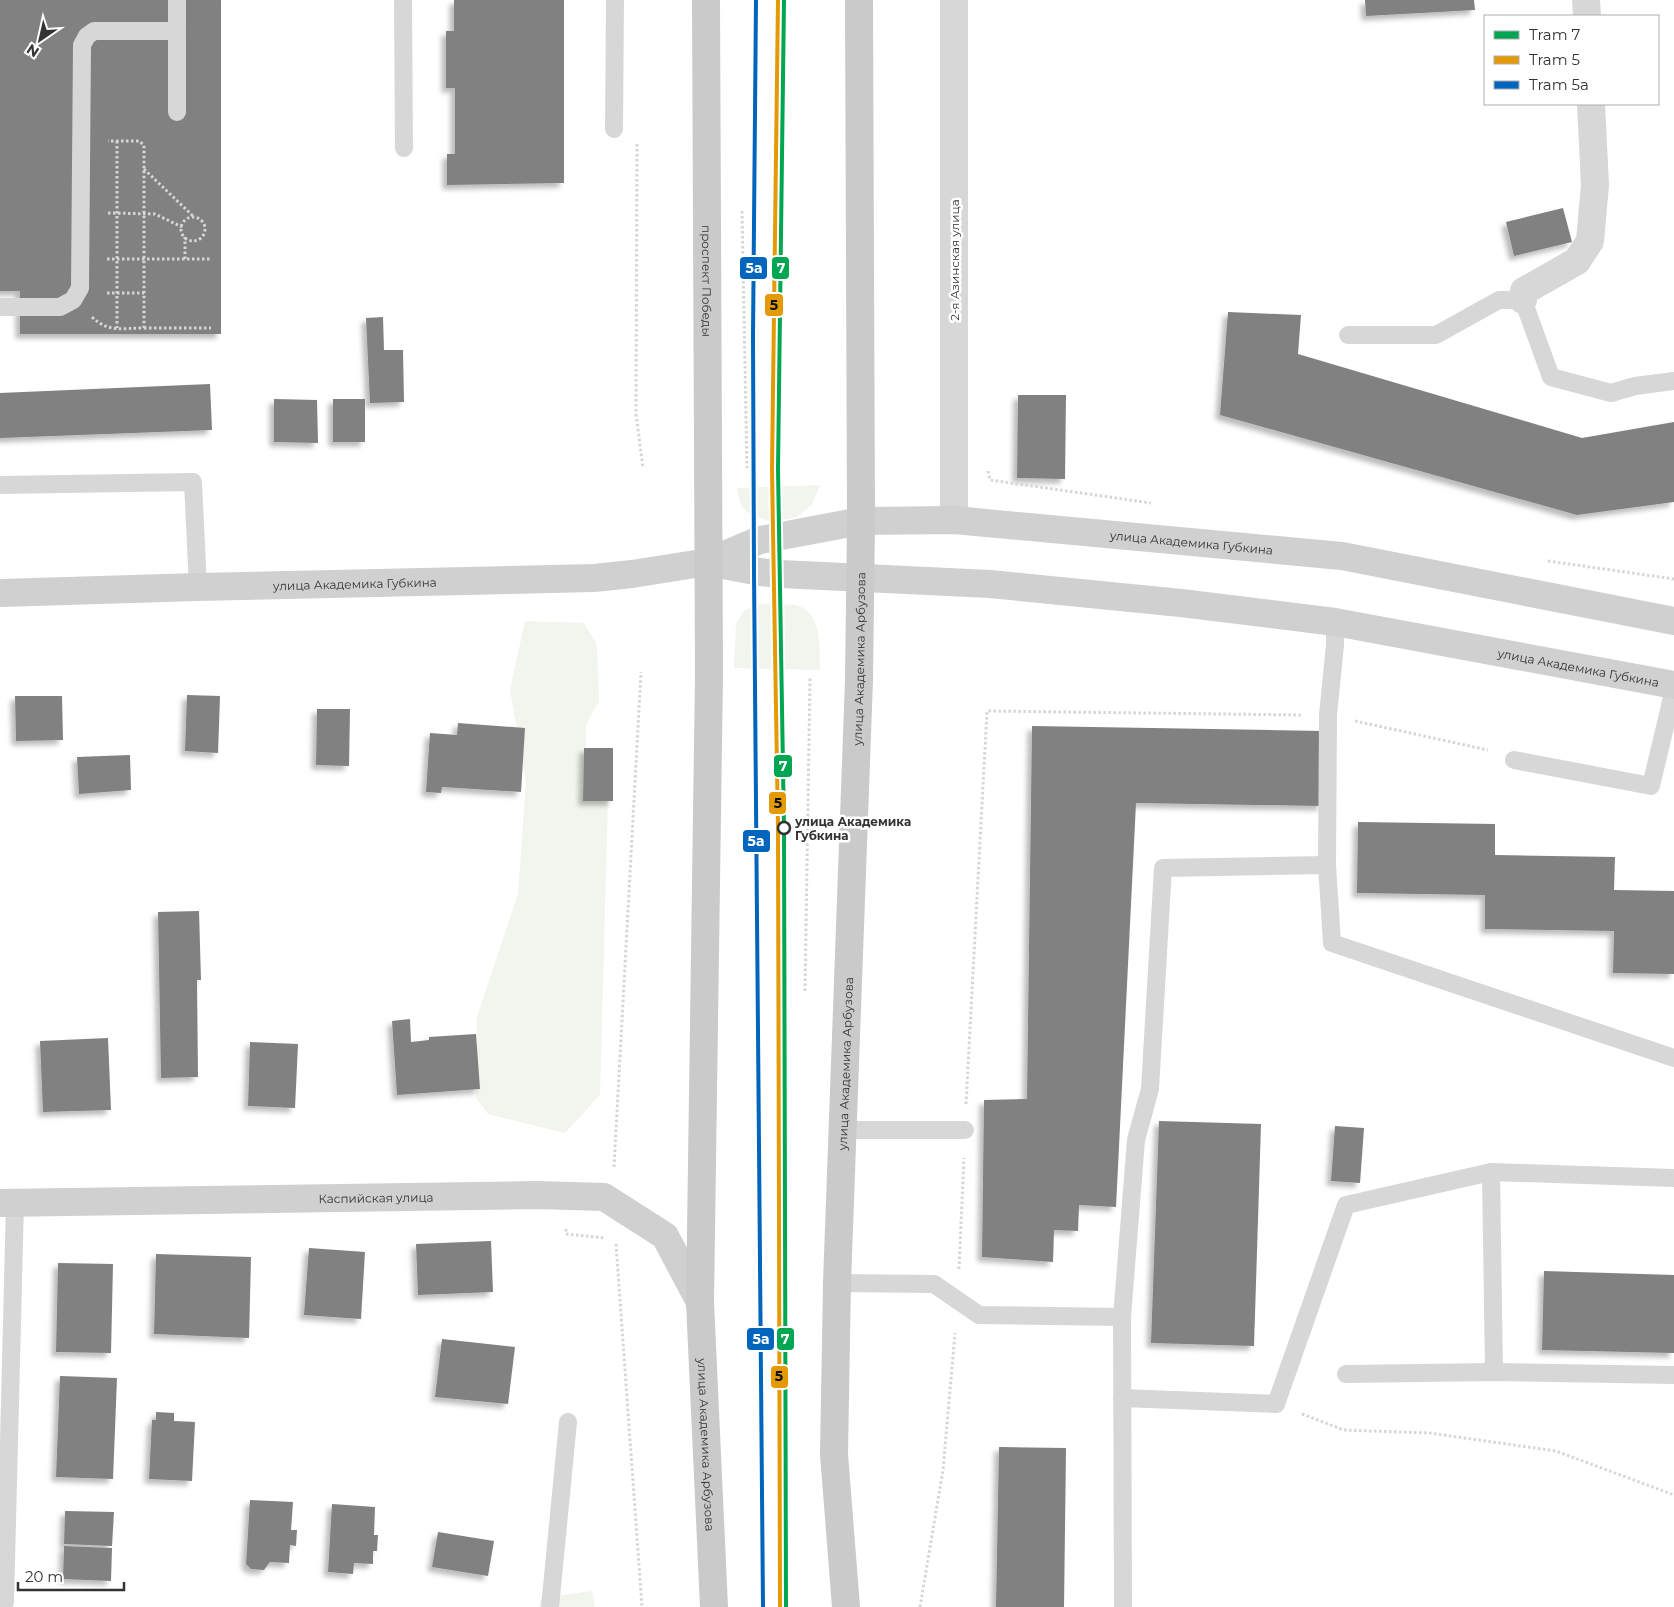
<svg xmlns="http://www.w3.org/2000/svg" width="1674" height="1607" viewBox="0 0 1674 1607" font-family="Montserrat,sans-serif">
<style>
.green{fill:#f1f5ed}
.building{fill:#818181;filter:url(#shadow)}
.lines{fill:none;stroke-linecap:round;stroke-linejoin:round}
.path{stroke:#d6d6d6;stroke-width:3;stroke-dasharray:2.5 2.5;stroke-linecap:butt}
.lane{stroke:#d7d7d7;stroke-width:18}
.street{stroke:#d7d7d7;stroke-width:28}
.secondary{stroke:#d0d0d0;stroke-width:28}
.primary{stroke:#cacaca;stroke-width:28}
.tram-1-casing{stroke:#fff;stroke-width:8}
.tram-2-casing{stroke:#fff;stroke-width:8}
.tram-3-casing{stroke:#fff;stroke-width:8}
.tram-1{stroke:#00a651;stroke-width:4}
.tram-2{stroke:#e39a05;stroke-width:4}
.tram-3{stroke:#0065bd;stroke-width:4}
.stop-dot{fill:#fff;stroke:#333;stroke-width:2.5}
.labels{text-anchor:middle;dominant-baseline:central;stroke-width:5;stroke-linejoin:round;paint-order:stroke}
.street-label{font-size:12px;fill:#333;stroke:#fff}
.stop-label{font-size:12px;font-weight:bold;fill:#333;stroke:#fff;text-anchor:start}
.line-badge{stroke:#fff;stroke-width:2}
.badge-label{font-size:14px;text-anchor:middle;font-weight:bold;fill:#fff}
.pale-badge-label{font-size:14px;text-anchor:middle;font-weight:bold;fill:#111}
</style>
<defs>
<filter id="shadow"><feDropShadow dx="-4.5" dy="4.5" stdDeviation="2.5" flood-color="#0004"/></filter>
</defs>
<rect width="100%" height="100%" fill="#fff"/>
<g class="green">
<path d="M820,485l-8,20 -14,11 -9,3 -21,2 -22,-9 -6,-9 -3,-15z"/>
<path d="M756,604c12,1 33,-1 43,2 24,8 20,44 21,64l-86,-2 2,-45 8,-12z"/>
<path d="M525,621l59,2 13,22 2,57 -13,22 -1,72 23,1 -8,298 -35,38 -77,-19 -12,-16 1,-81 41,-123 8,-112 -16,-92z"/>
<path d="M592,1591l3,16h-56l2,-9z"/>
</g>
<g class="building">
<path d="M0,0h221v334h-201v-43h-20z"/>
<path d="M454,0h110v183l-117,2v-31h8v-66h-9v-57h8z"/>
<path d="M1365,0h109l1,10 -109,6z"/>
<path d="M1563,208l9,34 -58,14 -8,-34z"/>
<path d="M1228,312l73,3 -3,39 284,84 92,-16v80l-97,13 -357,-100z"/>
<path d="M383,317l1,33h19l1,52 -34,1 -4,-85z"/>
<path d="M210,384l2,46 -212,8v-45z"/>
<path d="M1018,395h48l-1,84 -48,-1z"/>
<path d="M274,399l43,1 1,43 -44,-1z"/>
<rect x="333" y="399" width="32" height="43"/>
<path d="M187,695l33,1 -2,57 -33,-2z"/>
<path d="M15,696h47l1,44 -47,1z"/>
<path d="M317,709h33l-1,57 -33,-1z"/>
<path d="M458,723l67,5 -4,64 -79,-5 -1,6 -15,-1 4,-59 27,2z"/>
<path d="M1032,726l291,5 -1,75 -186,-3 -20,404 -37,-2 -1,26 -24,-1 -1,32 -71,-5 2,-157 43,-1z"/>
<path d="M584,748h29v53h-30z"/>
<path d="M130,755l1,35 -52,4 -2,-37z"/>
<path d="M1358,822l137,2v31l120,2 -1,33 60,1v83l-61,-1 1,-42 -129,-2v-34l-128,-2z"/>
<path d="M199,911l2,69h-4l1,97 -37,1 -3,-166z"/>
<path d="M410,1019l1,23 18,-2v-3l47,-3 4,55 -83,6 -5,-74z"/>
<path d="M108,1038l3,72 -68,2 -3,-71z"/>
<path d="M250,1042l48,2 -3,64 -47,-2z"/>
<path d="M1159,1121l102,3 -7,222 -103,-3z"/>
<path d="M1335,1126l29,2 -4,55 -29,-2z"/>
<path d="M491,1241l2,51 -75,3 -2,-51z"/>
<path d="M309,1248l56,4 -4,67 -57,-4z"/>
<path d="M156,1254l95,3 -2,81 -95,-4z"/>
<path d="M58,1263l55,1 -2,89 -55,-1z"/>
<path d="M1544,1271l130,4v78l-132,-3z"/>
<path d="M442,1339l73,8 -7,57 -73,-7z"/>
<path d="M60,1376l57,2 -4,101 -57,-2z"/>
<path d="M156,1412l18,1v8l21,1 -3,59 -43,-2 3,-59h4z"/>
<path d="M999,1447l67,1 -2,159h-68z"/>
<path d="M250,1500l43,2 -2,28h6l-1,16 -6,-1 -1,18 -19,-1 -6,8 -13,-1 -5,-5z"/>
<path d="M332,1504l43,3 -1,28h4l-1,16h-4v13l-19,-1 -1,11 -25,-2z"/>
<path d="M65,1511l49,1 -2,34 -48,-2z"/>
<path d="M438,1532l56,9 -6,35 -56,-9z"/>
<path d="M64,1546l48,2 -1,33 -48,-2z"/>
</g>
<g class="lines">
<g class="path">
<path d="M117,141v187"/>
<path d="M637,144l-1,270 7,54"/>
<path d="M144,169l49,47"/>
<path d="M742,211l5,257"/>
<path d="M108,213l47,1 27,13"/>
<circle cx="193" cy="229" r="12"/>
<path d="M107,259h104"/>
<path d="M185,259v-22"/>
<path d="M107,293h37"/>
<path d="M92,317c17,16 30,11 52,11v-183l-5,-4h-31"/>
<path d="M144,328h67"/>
<path d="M988,471l2,9 161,23"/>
<path d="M1548,561l126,18"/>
<path d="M1355,721l133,29"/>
<path d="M805,991l5,-313"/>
<path d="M966,1104l21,-393 315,4"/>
<path d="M614,1167l27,-495"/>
<path d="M566,1229v5l39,4"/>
<path d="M616,1244l26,363"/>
<path d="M959,1269l5,-111"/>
<path d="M1302,1414l42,16 85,3 127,18 118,44"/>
<path d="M920,1607l23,-137 12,-137"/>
</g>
<g class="lane">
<path d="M177,0v112"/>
<path d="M403,0l1,148"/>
<path d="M614,129l1,-129"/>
<path d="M0,307h60l13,-7 7,-12 2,-243 5,-9 7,-5h82"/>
<path d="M1348,335h88l63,-35h24l28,77 60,16 24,-7 39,-5"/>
<path d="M0,485l193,-3 5,105"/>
<path d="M1514,760l137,26 23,-97"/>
<path d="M1327,865l1,-150 7,-70v-23"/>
<path d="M843,1130h122"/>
<path d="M837,1283l97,1 45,31 143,2"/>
<path d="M1494,1372l-3,-200 183,6"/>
<path d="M1346,1374l148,-2 180,3"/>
<path d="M1122,1398l154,6 70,-199 145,-33"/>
<path d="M5,1602l10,-400"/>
<path d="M550,1607l18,-185"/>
<path d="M1123,1607l-1,-290 14,-177 14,-51 13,-221 164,-3 5,78 342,115"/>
</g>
<g class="street">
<path d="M954,0v520"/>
<path d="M1586,0l1,16"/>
<path d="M1523,300l1,-9 53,-30 13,-20 5,-56 -4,-81"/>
</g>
<g class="secondary">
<path id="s1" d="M708,562l52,10 21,2 209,10 191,19 154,19 339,63"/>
<path id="s2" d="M0,593l198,-6 396,-9 38,-4 76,-12 52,-22 101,-19 93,-1 388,36 332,65"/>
<path id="s3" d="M0,1203l536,-8 68,2 61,39 35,66"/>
</g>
<g class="primary">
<path id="s4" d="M706,0l3,674 -9,628 14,305"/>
<path id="s5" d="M846,1607l-12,-153 3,-171 22,-603 2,-159 -2,-521"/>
</g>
<g class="tram-1-casing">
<path id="tram-1" d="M784,0l-6,469 6,359 2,779"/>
</g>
<g class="tram-2-casing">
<path id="tram-2" d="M778,0l-6,469 6,359 2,779"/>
</g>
<g class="tram-3-casing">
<path id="tram-3" d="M756,0l-3,337 1,235 9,1035"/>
</g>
<use href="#tram-1" class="tram-1"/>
<use href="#tram-2" class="tram-2"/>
<use href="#tram-3" class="tram-3"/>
</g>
<circle class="stop-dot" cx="784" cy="828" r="6"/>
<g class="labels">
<g class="street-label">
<text transform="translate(954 260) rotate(-90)">2-я Азинская улица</text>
<text stroke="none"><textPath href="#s4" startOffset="281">проспект Победы</textPath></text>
<text stroke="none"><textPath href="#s2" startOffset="1200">улица Академика Губкина</textPath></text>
<text stroke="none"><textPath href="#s2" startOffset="355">улица Академика Губкина</textPath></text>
<text stroke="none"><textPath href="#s5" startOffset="949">улица Академика Арбузова</textPath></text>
<text stroke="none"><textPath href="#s1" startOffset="878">улица Академика Губкина</textPath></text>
<text stroke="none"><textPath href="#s5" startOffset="544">улица Академика Арбузова</textPath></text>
<text stroke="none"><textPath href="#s3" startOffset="376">Каспийская улица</textPath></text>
<text stroke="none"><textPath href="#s4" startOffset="1445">улица Академика Арбузова</textPath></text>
</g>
<g class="stop-label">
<text x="795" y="821">улица Академика<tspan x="795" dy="14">Губкина</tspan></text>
</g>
</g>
<g class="line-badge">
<rect x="771" y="256" width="19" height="24" rx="5" fill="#00a651"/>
<rect x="739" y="256" width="29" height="24" rx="5" fill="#0065bd"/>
<rect x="764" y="293" width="20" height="24" rx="5" fill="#e39a05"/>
<rect x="773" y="754" width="20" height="24" rx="5" fill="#00a651"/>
<rect x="768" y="791" width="19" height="24" rx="5" fill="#e39a05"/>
<rect x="742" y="829" width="29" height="24" rx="5" fill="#0065bd"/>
<rect x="776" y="1327" width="19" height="24" rx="5" fill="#00a651"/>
<rect x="746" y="1327" width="29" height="24" rx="5" fill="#0065bd"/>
<rect x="770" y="1365" width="19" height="24" rx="5" fill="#e39a05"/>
</g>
<g class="badge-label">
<text x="781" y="273">7</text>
<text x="754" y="273">5а</text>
<text x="783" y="771">7</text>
<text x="756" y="846">5а</text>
<text x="785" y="1344">7</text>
<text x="761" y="1344">5а</text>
</g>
<g class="pale-badge-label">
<text x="774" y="310">5</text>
<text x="778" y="808">5</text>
<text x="779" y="1381">5</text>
</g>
<rect x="1484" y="15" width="175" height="90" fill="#ffffff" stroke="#adadad"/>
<rect x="1494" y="31" width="25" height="8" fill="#00a651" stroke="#adadad"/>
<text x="1529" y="40" font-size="15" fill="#333333">Tram 7</text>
<rect x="1494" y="56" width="25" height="8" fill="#e39a05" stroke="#adadad"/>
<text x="1529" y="65" font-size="15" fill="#333333">Tram 5</text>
<rect x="1494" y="81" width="25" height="8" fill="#0065bd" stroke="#adadad"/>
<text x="1529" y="90" font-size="15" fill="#333333">Tram 5а</text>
<g transform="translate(40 40) rotate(214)" stroke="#ffffff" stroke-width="4" paint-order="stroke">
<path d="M0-4L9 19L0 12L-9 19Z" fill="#333333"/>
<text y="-8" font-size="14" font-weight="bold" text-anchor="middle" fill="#333333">N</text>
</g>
<path d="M18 1582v8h106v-8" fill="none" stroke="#333333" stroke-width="2.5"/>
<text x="25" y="1582" font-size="15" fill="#333333" stroke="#ffffff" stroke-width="4" paint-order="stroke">20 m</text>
</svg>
